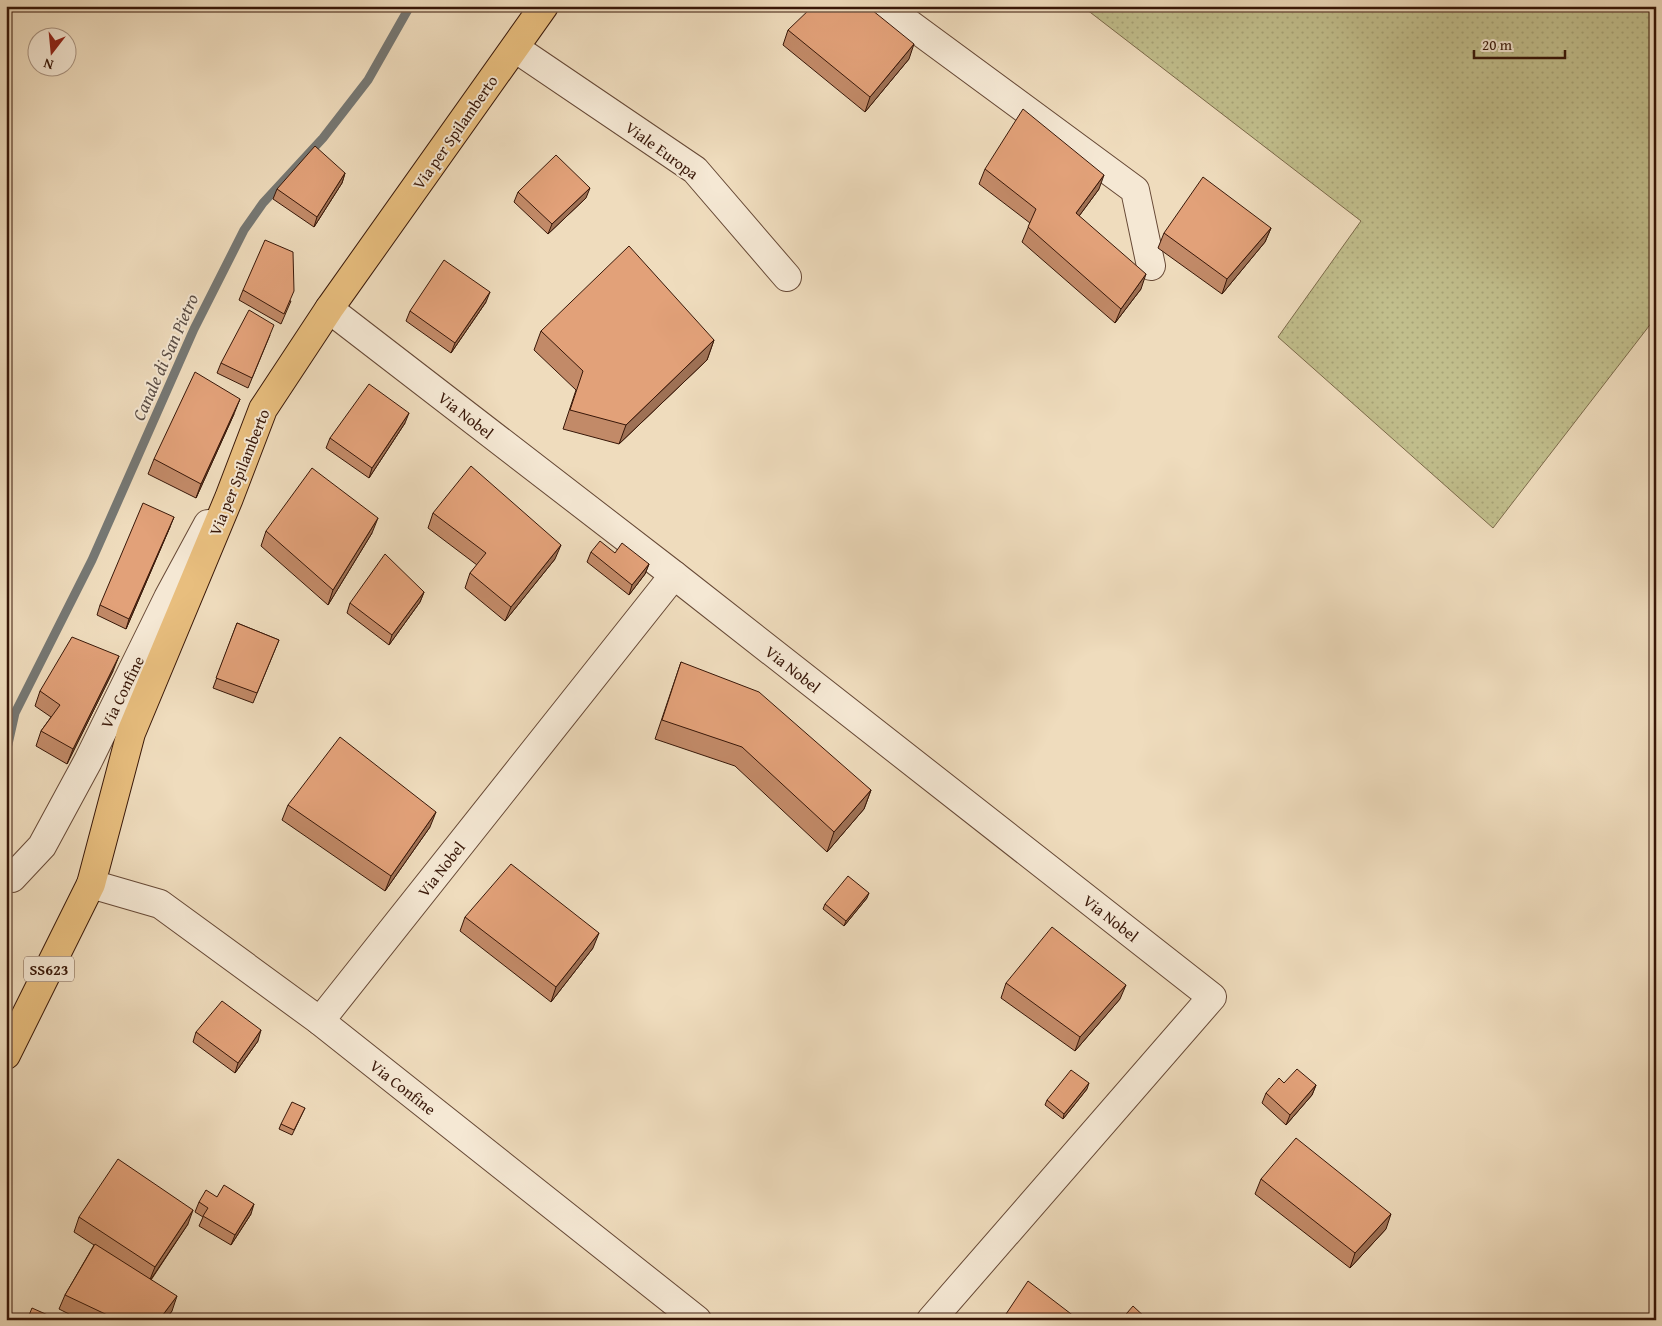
<svg xmlns="http://www.w3.org/2000/svg" width="1662" height="1326" viewBox="0 0 1662 1326" font-family="'Gentium Book Plus',serif">
<style>
.grass{fill:url(#grass-dots);stroke:#7c6a4a}
.lines{fill:none;stroke-linecap:round;stroke-linejoin:round}
.stream{stroke:#767874;stroke-width:9}
.minor-casing{stroke:#664835;stroke-width:30}
.major-casing{stroke:#381708;stroke-width:30}
.minor{stroke:#f5e8d4;stroke-width:28}
.major{stroke:#e8be7e;stroke-width:28}
.wall{fill:#c28a68;stroke:#381708}
.shaded-wall{fill:#9e7155;stroke:#381708}
.building{fill:#e2a179;stroke:#381708}
.labels{text-anchor:middle;dominant-baseline:central;stroke-width:4;stroke-linejoin:round;paint-order:stroke}
.shield{fill:#f5e8d4;stroke:#715645;stroke-width:1}
.shield-label{font-size:15px;font-weight:bold;fill:#381708}
.street-label{font-size:16px;fill:#381708;stroke:#f5e8d4}
.water-label{font-size:18px;font-style:italic;fill:#5c4f47;stroke:#f5e8d4}
</style>
<defs>
<pattern id="grass-dots" width="8" height="8" patternUnits="userSpaceOnUse" patternTransform="scale(1.25)"><rect width="8" height="8" fill="#c1be8c"/><path d="M2 2h.1M6 6h.1" fill="none" stroke="#a7a377" stroke-width="1.8" stroke-linecap="round"/></pattern>
</defs>
<rect width="100%" height="100%" fill="#efdcbd"/>
<filter id="stains"><feTurbulence type="fractalNoise" baseFrequency=".004" numOctaves="4"/><feColorMatrix values="0 0 0 0 .2 0 0 0 0 .09 0 0 0 0 .02 0 0 0 .5 -.17"/></filter>
<radialGradient id="worn" r=".72"><stop offset=".6" stop-color="#630" stop-opacity="0"/><stop offset="1" stop-color="#630" stop-opacity=".3"/></radialGradient>
<path class="grass" d="M1082,6h574v311l-163,211 -215,-191 83,-116z"/>
<g class="lines">
<path class="stream" d="M6,753l9,-40 77,-153 102,-231 50,-99 19,-27 60,-65 45,-58 42,-74"/>
<g class="minor-casing">
<g id="minor">
<path d="M885,6l250,184 16,76"/>
<path d="M515,48l180,122 92,107"/>
<path d="M329,309l345,266 538,422 -281,323"/>
<path d="M6,878h6l30,-32 46,-85 80,-163 40,-74"/>
<path d="M91,884l69,20 160,117 377,299"/>
<path d="M320,1021l354,-446"/>
</g>
</g>
<g class="major-casing">
<path id="major" d="M6,1055l85,-171 40,-151 98,-235 34,-89 66,-100 215,-303"/>
</g>
<use href="#minor" class="minor"/>
<use href="#major" class="major"/>
</g>
<g class="wall">
<path d="M788,30l121,29 -44,53 -82,-67z"/>
<path d="M985,169l114,20 -20,27 62,73 -26,34 -93,-81 8,-19 -51,-39z"/>
<path d="M345,173l-3,10 -28,44 -41,-28 4,-10z"/>
<path d="M518,192l68,6 -38,36 -34,-32z"/>
<path d="M1271,228l-6,14 -43,52 -64,-46 6,-15z"/>
<path d="M243,290l48,11 -10,23 -42,-24z"/>
<path d="M486,302l-35,51 -45,-32 4,-10z"/>
<path d="M541,331l173,9 -7,20 -88,84 -56,-15 13,-39 -42,-40z"/>
<path d="M270,335l-22,53 -31,-15 4,-10z"/>
<path d="M234,414l-38,84 -48,-24 6,-15z"/>
<path d="M405,423l-36,55 -43,-30 4,-10z"/>
<path d="M433,513l122,46 -50,62 -40,-33 5,-15 7,-8 -49,-37z"/>
<path d="M170,527l-44,102 -29,-14 3,-10z"/>
<path d="M266,531l106,2 -44,72 -67,-59z"/>
<path d="M591,552l24,1 34,11 -4,10 -16,21 -42,-33z"/>
<path d="M424,592l-4,10 -31,43 -42,-32 3,-10z"/>
<path d="M237,623l42,17 -26,63 -40,-15z"/>
<path d="M681,662l190,128 -7,19 -37,43 -92,-86 -80,-27z"/>
<path d="M113,671l-46,93 -31,-18 5,-15 10,-14 -16,-11 5,-15z"/>
<path d="M288,805l142,22 -45,64 -103,-71z"/>
<path d="M867,898l-23,28 -21,-17 2,-5z"/>
<path d="M465,917l128,31 -42,54 -91,-71z"/>
<path d="M1006,983l114,16 -45,52 -74,-53z"/>
<path d="M196,1032l62,9 -23,32 -42,-31z"/>
<path d="M1284,1083l32,2 -4,10 -26,30 -24,-22 4,-10z"/>
<path d="M1087,1089l-24,30 -18,-14 2,-5z"/>
<path d="M305,1108l-13,27 -13,-6 2,-5z"/>
<path d="M1261,1179l125,50 -36,39 -95,-74z"/>
<path d="M217,1197l34,17 -20,31 -32,-19 4,-9 -8,-5 4,-10z"/>
<path d="M79,1217l109,7 -37,56 21,31 -7,9h-84l-22,-11 6,-14 29,-50 -20,-13z"/>
</g>
<g class="shaded-wall">
<path d="M914,44l-5,15 -44,53 5,-15z"/>
<path d="M345,173l-3,10 -28,44 3,-10z"/>
<path d="M1104,175l-5,14 -28,38 5,-14z"/>
<path d="M590,188l-4,10 -38,36 4,-10z"/>
<path d="M1271,228l-6,14 -43,52 5,-15z"/>
<path d="M1146,274l-5,15 -26,34 6,-14z"/>
<path d="M490,292l-4,10 -35,51 4,-10z"/>
<path d="M714,340l-7,20 -88,84 7,-19z"/>
<path d="M240,399l-6,15 -38,84 5,-14z"/>
<path d="M409,413l-4,10 -36,55 3,-10z"/>
<path d="M174,517l-4,10 -44,102 3,-10z"/>
<path d="M378,518l-6,15 -44,72 5,-15z"/>
<path d="M561,545l-6,14 -50,62 6,-14z"/>
<path d="M649,564l-4,10 -16,21 3,-10z"/>
<path d="M424,592l-4,10 -31,43 3,-10z"/>
<path d="M119,656l-6,15 -46,93 6,-15z"/>
<path d="M871,790l-7,19 -37,43 7,-20z"/>
<path d="M436,812l-6,15 -45,64 6,-15z"/>
<path d="M869,893l-2,5 -23,28 2,-5z"/>
<path d="M599,933l-6,15 -42,54 5,-15z"/>
<path d="M1126,985l-6,14 -45,52 5,-14z"/>
<path d="M261,1030l-3,11 -23,32 3,-10z"/>
<path d="M1089,1083l-2,6 -24,30 1,-5z"/>
<path d="M1316,1085l-4,10 -26,30 4,-10z"/>
<path d="M254,1204l-3,10 -20,31 4,-10z"/>
<path d="M193,1210l-5,14 -39,58 6,-15z"/>
<path d="M1391,1214l-5,15 -36,39 5,-15z"/>
<path d="M177,1296l-5,15 -7,9h-6z"/>
</g>
<g class="building">
<path d="M813,6h54l47,38 -44,53 -82,-67z"/>
<path d="M1023,109l81,66 -28,38 70,61 -25,35 -93,-82 8,-18 -51,-40z"/>
<path d="M315,146l30,27 -28,44 -40,-28z"/>
<path d="M556,155l34,33 -38,36 -34,-32z"/>
<path d="M1203,177l68,51 -44,51 -63,-46z"/>
<path d="M265,240l28,12 1,39 -10,23 -41,-24z"/>
<path d="M629,246l85,94 -88,85 -56,-15 13,-39 -42,-40z"/>
<path d="M444,260l46,32 -35,51 -45,-32z"/>
<path d="M249,310l25,15 -22,53 -31,-15z"/>
<path d="M195,372l45,27 -39,85 -47,-25z"/>
<path d="M369,384l40,29 -37,55 -42,-30z"/>
<path d="M471,466l90,79 -50,62 -41,-34 16,-20 -53,-40z"/>
<path d="M312,468l66,50 -45,72 -67,-59z"/>
<path d="M143,503l31,14 -45,102 -29,-14z"/>
<path d="M600,541l15,12 7,-10 27,21 -17,21 -41,-33z"/>
<path d="M385,554l39,38 -32,43 -42,-32z"/>
<path d="M237,623l42,17 -22,53 -41,-15z"/>
<path d="M72,637l47,19 -46,93 -32,-18 19,-26 -20,-14z"/>
<path d="M681,662l78,30 112,98 -37,42 -92,-85 -80,-27z"/>
<path d="M340,737l96,75 -45,64 -103,-71z"/>
<path d="M511,864l88,69 -43,54 -91,-70z"/>
<path d="M848,876l21,17 -23,28 -21,-17z"/>
<path d="M1052,927l74,58 -46,52 -74,-54z"/>
<path d="M222,1001l39,29 -23,33 -42,-31z"/>
<path d="M1297,1069l19,16 -26,30 -24,-22 13,-15 5,5z"/>
<path d="M1071,1070l18,13 -25,31 -17,-14z"/>
<path d="M292,1102l13,6 -11,22 -13,-6z"/>
<path d="M1296,1138l95,76 -36,39 -94,-74z"/>
<path d="M118,1159l75,51 -38,57 -76,-50z"/>
<path d="M224,1185l30,19 -19,31 -32,-19 5,-8 -9,-6 7,-12 11,7z"/>
<path d="M95,1244l82,52 -18,24h-41l-53,-25z"/>
<path d="M1028,1281l51,39h-77z"/>
<path d="M1133,1306l15,14h-27z"/>
<path d="M32,1308l27,12h-32z"/>
</g>
<g class="labels">
<rect class="shield" x="24" y="956.5" width="50" height="25" rx="4"/>
<g class="shield-label">
<text x="49" y="969">SS623</text>
</g>
<g class="street-label">
<text transform="translate(455 132) rotate(-55)">Via per Spilamberto</text>
<text transform="translate(662 150) rotate(36)">Viale Europa</text>
<text transform="translate(466 415) rotate(38)">Via Nobel</text>
<text transform="translate(239 472) rotate(-68)">Via per Spilamberto</text>
<text transform="translate(793 669) rotate(38)">Via Nobel</text>
<text transform="translate(122 692) rotate(-64)">Via Confine</text>
<text transform="translate(441 869) rotate(-52)">Via Nobel</text>
<text transform="translate(1111 918) rotate(38)">Via Nobel</text>
<text transform="translate(403 1087) rotate(38)">Via Confine</text>
</g>
<g class="water-label">
<text transform="translate(165 357) rotate(-66)">Canale di San Pietro</text>
</g>
</g>
<rect width="1662" height="1326" fill="none" stroke="#efdcbd" stroke-width="25"/>
<rect x="8" y="8" width="1647" height="1311" fill="none" stroke="#381708" stroke-width="2.5"/>
<rect x="12" y="12" width="1637" height="1301" fill="none" stroke="#381708"/>
<g transform="translate(52 52) rotate(196)"><circle r="24" fill="#f5e8d4" stroke="#a99482"/>
<path d="M0-4L9 19L0 12L-9 19Z" fill="#8f2418"/>
<text y="-8" font-size="14" font-weight="bold" text-anchor="middle" fill="#381708">N</text>
</g>
<path d="M1474 50v8h91v-8" fill="none" stroke="#381708" stroke-width="2.5"/>
<text x="1482" y="50" font-size="15" fill="#381708" stroke="#f5e8d4" stroke-width="4" paint-order="stroke">20 m</text>
<rect width="100%" height="100%" filter="url(#stains)"/>
<rect width="100%" height="100%" fill="url(#worn)"/>
</svg>
